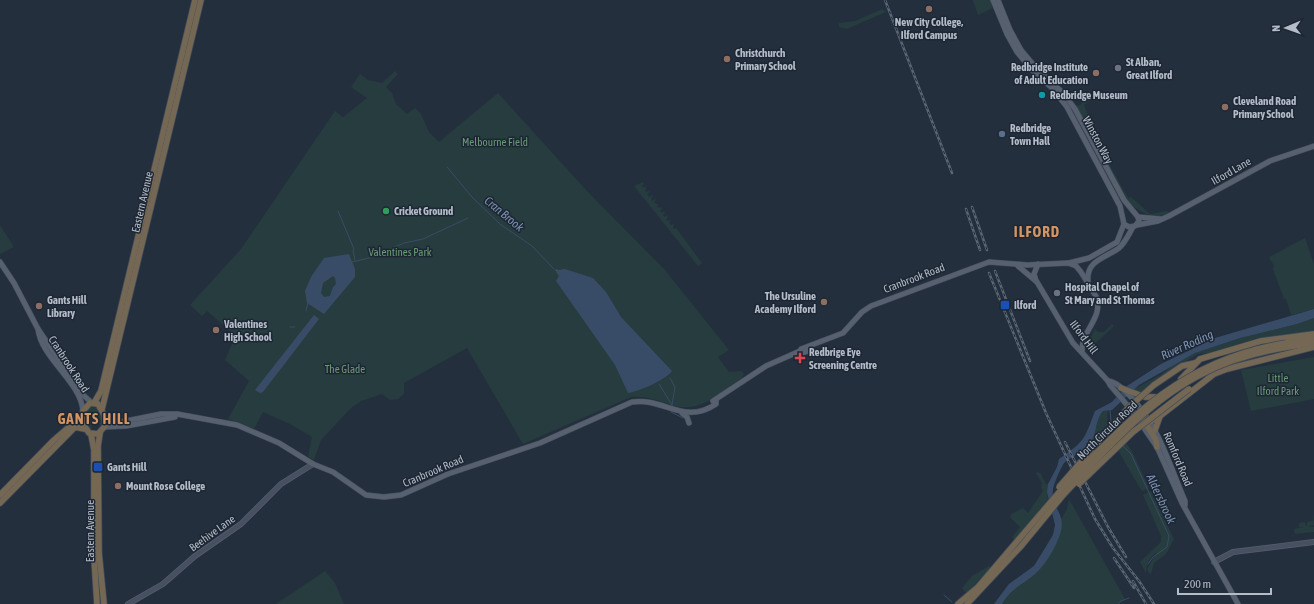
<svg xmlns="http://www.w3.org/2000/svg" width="1314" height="604" viewBox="0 0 1314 604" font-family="'Asap Condensed',sans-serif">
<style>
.green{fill:#263c3f}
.water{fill:#394c67;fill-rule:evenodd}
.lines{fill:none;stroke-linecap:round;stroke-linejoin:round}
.stream{stroke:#394c67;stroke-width:1}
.secondary-casing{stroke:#565f6c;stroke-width:6}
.primary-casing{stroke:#414a57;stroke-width:6}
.highway-casing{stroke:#434c59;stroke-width:7}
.secondary{stroke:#465061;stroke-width:4.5}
.primary{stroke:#56606e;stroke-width:5}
.highway{stroke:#746855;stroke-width:5.5}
.rail-casing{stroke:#5a6575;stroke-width:2.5}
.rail{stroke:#1d2633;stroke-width:1;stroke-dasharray:3;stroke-linecap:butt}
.highway-bridge-casing{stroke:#434c59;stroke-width:7;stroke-linecap:butt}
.highway-bridge{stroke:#746855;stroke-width:5.5}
.education-dot{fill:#8d6e63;stroke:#1d2633;stroke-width:1.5}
.worship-dot{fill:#6b7280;stroke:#1d2633;stroke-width:1.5}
.culture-dot{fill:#0f9aa8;stroke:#1d2633;stroke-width:1.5}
.service-dot{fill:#5c6f8a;stroke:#1d2633;stroke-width:1.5}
.leisure-dot{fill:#2e9e5b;stroke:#1d2633;stroke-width:1.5}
.transit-dot{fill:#1a4fb4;stroke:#1d2633;stroke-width:1.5}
.health-dot{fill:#e0444e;stroke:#1d2633;stroke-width:1.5}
.labels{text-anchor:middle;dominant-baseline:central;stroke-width:3;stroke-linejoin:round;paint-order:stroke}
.poi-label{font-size:11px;font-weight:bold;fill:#b4bcc9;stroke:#1d2633;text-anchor:start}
.street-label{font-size:11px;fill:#b4bcc9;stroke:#1d2633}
.park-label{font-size:11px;fill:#6b9a76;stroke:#1d2633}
.water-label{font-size:12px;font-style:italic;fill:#7c92b1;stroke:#1d2633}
.district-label{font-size:15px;font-weight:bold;letter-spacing:1px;fill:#d59563;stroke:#1d2633}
</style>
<rect width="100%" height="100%" fill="#242f3e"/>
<g class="green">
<path d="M973,0h18l2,8 -15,7z"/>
<path d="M882,9l4,3 -39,17 -8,-2v-4l16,-2z"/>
<path d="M395,71l3,3 -12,13 6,6 4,11 11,10 8,-6 6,6 8,18 10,10 59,-49 88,97 79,80 64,80 -11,7 11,15 13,-1 2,3 -2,4c-23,16 -42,36 -71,27 -14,-5 -25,-9 -40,-8l-108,47 -56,-96 -63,35v11l-6,5 -8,1 -8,-6 -21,7 -10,7 -30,32 -7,20 -6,-3 4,-20 -20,-12 -29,-13 -9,17 -26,-10 21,-38 -24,-21 7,-16 6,-6 -31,-27 -5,5 -12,-11 51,-56 94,-138 8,6 24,-19 -16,-11 9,-13 8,6 14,3z"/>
<path d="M1098,94l-14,11 5,13 -4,3 43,77 3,-1 19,17 17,-3 3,3c-18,5 -31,-1 -43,-14l-55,-98 5,4 5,-2 -1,-4z"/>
<path d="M643,182l1,2 -3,2 6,2 -2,2 1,2 3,-1 1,1 -3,2 2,3 3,-2 1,1 -2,3 1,2 3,-2 1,1 -2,2 2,2h3l-2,2 2,2 2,-1 1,2 -2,2 2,2 2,-2 1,2 -2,2 2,2 2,-2 1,2 -2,2 2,2 3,-1 -2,3 2,2 2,-1 1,1 -1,2 1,2 2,-1 26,35 -4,3 -64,-80z"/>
<path d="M0,225l14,22 -14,7z"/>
<path d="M1305,238l9,26v45l-23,6 -5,-16h-2l-11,-30 1,-3 -5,-9z"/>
<path d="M1314,318v14l-99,21 -17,1 -21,13 -35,26 -8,-4 26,-14 14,-11 21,-11 45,-15 57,-14z"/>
<path d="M1112,324l2,2 -27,25 -1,-4 9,-18 3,3h6z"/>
<path d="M1314,357v42l-63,12 -10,-41z"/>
<path d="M92,406l1,2 2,-2c8,5 9,17 3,24l3,-5 -2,-1v-6h-8v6l-2,1h2l1,5 -3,-2 -1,-8 3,-3 -5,2 -1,-2 3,-7z"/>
<path d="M1108,410l-1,12 2,4 -21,25 -2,-4c10,-10 7,-35 22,-37z"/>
<path d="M1126,443l6,8 17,37 -6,3 -2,-1 -23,-40z"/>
<path d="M1038,472l3,2 5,10h2l-1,8 1,8 -33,40 -3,-3 8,-10 -10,-10 1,-3 12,-6 5,5 15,-22 -2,-3 1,-5 -6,-10z"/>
<path d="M1151,491l23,48 -8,15 -12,9 -3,11 -2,-1 -2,-4 10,-17c-7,5 -11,12 -11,21l-6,-11 21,-20v-6l-18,-41z"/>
<path d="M1069,499l56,100 -8,5h-123l15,-20 20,-14 9,-9 29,-52z"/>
<path d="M1313,514l1,11 -6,1 6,1v5l-19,2 -1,-5 9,-2h-4v-4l6,-1 1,4h1v-4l6,-1z"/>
<path d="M989,566l2,2 -25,25 -4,-5 10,-12z"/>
<path d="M325,571l10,12 9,21h-68z"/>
</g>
<g class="water">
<path d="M349,254l6,15v8l-31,37 -17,-11 -2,-12 6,-14 13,-19zM333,276l2,2 1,6 -3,3 -3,9 -6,1 -3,-4 2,-10z"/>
<path d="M556,269l3,1 6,-1 28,9 13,14 15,25 51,54c-5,8 -34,21 -44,22l-13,-28 -59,-84 3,-5 -4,-6z"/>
<path d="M1314,309v9l-17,6 -57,14 -45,15 -56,32 -27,25 -9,1c-8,9 -6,21 -12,31 -6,10 -18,13 -26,20 -3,3 -12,23 -12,28 -3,21 18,23 4,52 -5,11 -12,23 -22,32 -13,11 -24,14 -33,30h-8l15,-20 25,-18 19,-31 2,-10 -8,-33 1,-8 9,-17 2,-8c26,-18 25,-19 36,-48l17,-9 15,-16 34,-22 54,-26z"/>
<path d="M314,315l5,4 -56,73 -3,1 -5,-3z"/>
</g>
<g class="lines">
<g class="stream">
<path d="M447,167l25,30 28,27 32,22 22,23"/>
<path d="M338,211l16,38 -1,2 2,9"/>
<path d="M352,262l17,-4 35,-15 19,-4 45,-21"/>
<path d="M306,311l2,-8"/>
<path d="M290,327h5"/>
<path d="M670,378l5,9 -3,18"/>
<path d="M659,384l13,21"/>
<path d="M1110,410l1,12"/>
<path d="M671,412l12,6"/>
<path d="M1122,445l9,9 38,82 -2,11 -14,10 -5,7"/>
<path d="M944,595l8,7"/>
<path d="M1118,604l3,-3 8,-3"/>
</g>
<g class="secondary-casing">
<g id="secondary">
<path d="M1214,562l19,-10 81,-10"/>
<path d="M128,604l35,-20 32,-28 46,-32 40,-40 32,-20"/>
</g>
</g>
<g class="primary-casing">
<g id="primary">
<path d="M993,0l14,34 10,18 16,19 19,17 15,19 53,99 4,18 -7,18 -28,16 -20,5"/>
<path d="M998,0l12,30 11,20 15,18 27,25 12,16 49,91 14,17 1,4 -4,5 -6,1 -5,-3"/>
<path d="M1138,217l23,2"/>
<path d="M1137,225l21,-4 11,-5 101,-55 44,-15"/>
<path d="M0,262l14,21 24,46 44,65 10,9"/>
<path d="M1018,266l19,16 36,61 35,38 2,4 23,27 24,35 25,56 56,101"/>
<path d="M1036,281l-2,-7 4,-10"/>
<path d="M1088,281c-2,-21 18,-23 31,-33 6,-5 10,-14 14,-21"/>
<path d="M38,329c3,29 43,53 45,82"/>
<path d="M800,351l3,2 7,-3 1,-4"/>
<path d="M1108,381c9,1 16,9 22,15 29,30 39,68 55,105v4"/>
<path d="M713,401l53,-35 34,-15 1,-2 42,-16 19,-21 9,-6 118,-44 38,3 41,-2 8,3 5,6 16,26c4,17 -7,26 -13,41 -2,4 -2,8 -2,13"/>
<path d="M682,413l5,4 2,6"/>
<path d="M104,415l8,5 9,2 40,-8h16l60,11 42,18 34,21 20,8 33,23 18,2 17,-2 47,-21 92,-31 92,-41c32,-5 52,24 84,2v-3"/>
<path d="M105,427l21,-1 49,-9"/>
</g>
</g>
<g class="highway-casing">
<g id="highway">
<path d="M1286,343l28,-5"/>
<path d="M1288,347l26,-4"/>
<path d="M1181,379l19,-20 61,-18 53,-7"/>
<path d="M1154,385l28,-19 13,-3"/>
<path d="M1121,388l24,9h10"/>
<path d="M90,403l8,1 6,11 1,11 -7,8 -9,-1 -7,-11 1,-11z"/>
<path d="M94,403l7,-12 94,-391"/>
<path d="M102,409l99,-409"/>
<path d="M1139,413l17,27 1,7"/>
<path d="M1143,426l17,-10 54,-42 13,-5 87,-22"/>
<path d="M1155,430l5,-14"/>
<path d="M100,433l-2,13 1,107 5,51"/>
<path d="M91,434l3,16v107l3,47"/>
<path d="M0,495l54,-55 28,-24"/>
<path d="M0,503l75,-76 10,2"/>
<path d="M958,604l20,-17 83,-97"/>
<path d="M967,604l55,-59 42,-51"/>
</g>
</g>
<use href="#secondary" class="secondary"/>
<use href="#primary" class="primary"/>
<use href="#highway" class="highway"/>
<g class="rail-casing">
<g id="rail">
<path d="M885,0l67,173"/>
<path d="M972,207l15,43"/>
<path d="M966,209l14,41"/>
<path d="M995,271l35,90"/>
<path d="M989,273l57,140 49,106 18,29 26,33 15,23"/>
<path d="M1065,442l43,85 18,30"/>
<path d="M1114,558l20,30"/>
<path d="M1133,581l13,23"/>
</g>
</g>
<use href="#rail" class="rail"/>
<g class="highway-bridge-casing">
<g id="highway-bridge">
<path d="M1079,484l54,-52 56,-43"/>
<path d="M1059,487l69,-79 26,-23"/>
<path d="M1061,490c68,-72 122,-131 225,-147"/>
<path d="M1064,494c42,-44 85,-94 140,-121 27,-14 55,-21 84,-26"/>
</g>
</g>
<use href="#highway-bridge" class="highway-bridge"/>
</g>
<g class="education-dot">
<circle cx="929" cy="9" r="4"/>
<circle cx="727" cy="59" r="4"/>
<circle cx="1096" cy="73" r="4"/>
<circle cx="1225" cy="107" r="4"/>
<circle cx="824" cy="302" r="4"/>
<circle cx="39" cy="306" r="4"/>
<circle cx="216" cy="330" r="4"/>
<circle cx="118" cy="486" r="4"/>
</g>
<g class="worship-dot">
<circle cx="1118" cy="68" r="4"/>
<circle cx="1057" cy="293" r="4"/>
</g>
<circle class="culture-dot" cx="1042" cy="95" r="4"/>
<circle class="service-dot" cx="1002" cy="134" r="4"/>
<circle class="leisure-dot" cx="386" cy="211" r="4"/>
<g class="transit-dot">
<rect x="1000" y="300" width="10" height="10" rx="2"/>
<rect x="93" y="462" width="10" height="10" rx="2"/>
</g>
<path class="health-dot" d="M798 352h4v4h4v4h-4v4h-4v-4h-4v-4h4z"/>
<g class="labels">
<g class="poi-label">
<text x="929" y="22" text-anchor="middle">New City College,<tspan x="929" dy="13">Ilford Campus</tspan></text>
<text x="735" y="53">Christchurch<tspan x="735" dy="13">Primary School</tspan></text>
<text x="1126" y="62">St Alban,<tspan x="1126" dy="13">Great Ilford</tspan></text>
<text x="1088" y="67" text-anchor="end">Redbridge Institute<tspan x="1088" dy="13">of Adult Education</tspan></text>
<text x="1050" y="95">Redbridge Museum</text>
<text x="1233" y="101">Cleveland Road<tspan x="1233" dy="13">Primary School</tspan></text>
<text x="1010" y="128">Redbridge<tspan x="1010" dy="13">Town Hall</tspan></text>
<text x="394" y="211">Cricket Ground</text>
<text x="1065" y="287">Hospital Chapel of<tspan x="1065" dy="13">St Mary and St Thomas</tspan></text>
<text x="816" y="296" text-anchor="end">The Ursuline<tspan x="816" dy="13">Academy Ilford</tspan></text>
<text x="47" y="300">Gants Hill<tspan x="47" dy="13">Library</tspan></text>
<text x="1014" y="305">Ilford</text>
<text x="224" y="324">Valentines<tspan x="224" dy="13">High School</tspan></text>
<text x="809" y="352">Redbrige Eye<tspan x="809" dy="13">Screening Centre</tspan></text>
<text x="107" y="467">Gants Hill</text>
<text x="126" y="486">Mount Rose College</text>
</g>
<g class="street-label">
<text transform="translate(1098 140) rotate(62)">Winston Way</text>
<text transform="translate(1231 171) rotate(-30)">Ilford Lane</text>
<text transform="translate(142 202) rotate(-77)">Eastern Avenue</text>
<text transform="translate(914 278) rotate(-21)">Cranbrook Road</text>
<text transform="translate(1084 337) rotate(53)">Ilford Hill</text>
<text transform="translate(69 364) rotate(57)">Cranbrook Road</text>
<text transform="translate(1107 430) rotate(-44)">North Circular Road</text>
<text transform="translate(1178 459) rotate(67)">Romford Road</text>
<text transform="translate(433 471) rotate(-23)">Cranbrook Road</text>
<text transform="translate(90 531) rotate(-90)">Eastern Avenue</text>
<text transform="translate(212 533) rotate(-36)">Beehive Lane</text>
</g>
<g class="park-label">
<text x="495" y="142">Melbourne Field</text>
<text x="400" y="252">Valentines Park</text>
<text x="345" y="369">The Glade</text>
<text x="1278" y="378">Little<tspan x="1278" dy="13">Ilford Park</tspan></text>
</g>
<g class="water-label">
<text transform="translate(504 214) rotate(40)">Cran Brook</text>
<text transform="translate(1187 345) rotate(-24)">River Roding</text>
<text transform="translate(1161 499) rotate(65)">Aldersbrook</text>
</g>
<g class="district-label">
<text x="1037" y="231">ILFORD</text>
<text x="94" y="418">GANTS HILL</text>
</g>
</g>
<g transform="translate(1286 28) rotate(268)" stroke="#1d2633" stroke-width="3" paint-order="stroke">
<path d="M0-3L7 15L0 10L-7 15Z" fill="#b4bcc9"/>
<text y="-6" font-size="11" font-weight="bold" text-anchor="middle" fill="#b4bcc9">N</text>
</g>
<path d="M1178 588v6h93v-6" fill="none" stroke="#b4bcc9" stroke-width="2"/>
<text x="1184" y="588" font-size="12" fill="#b4bcc9" stroke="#1d2633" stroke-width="3" paint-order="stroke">200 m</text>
</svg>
